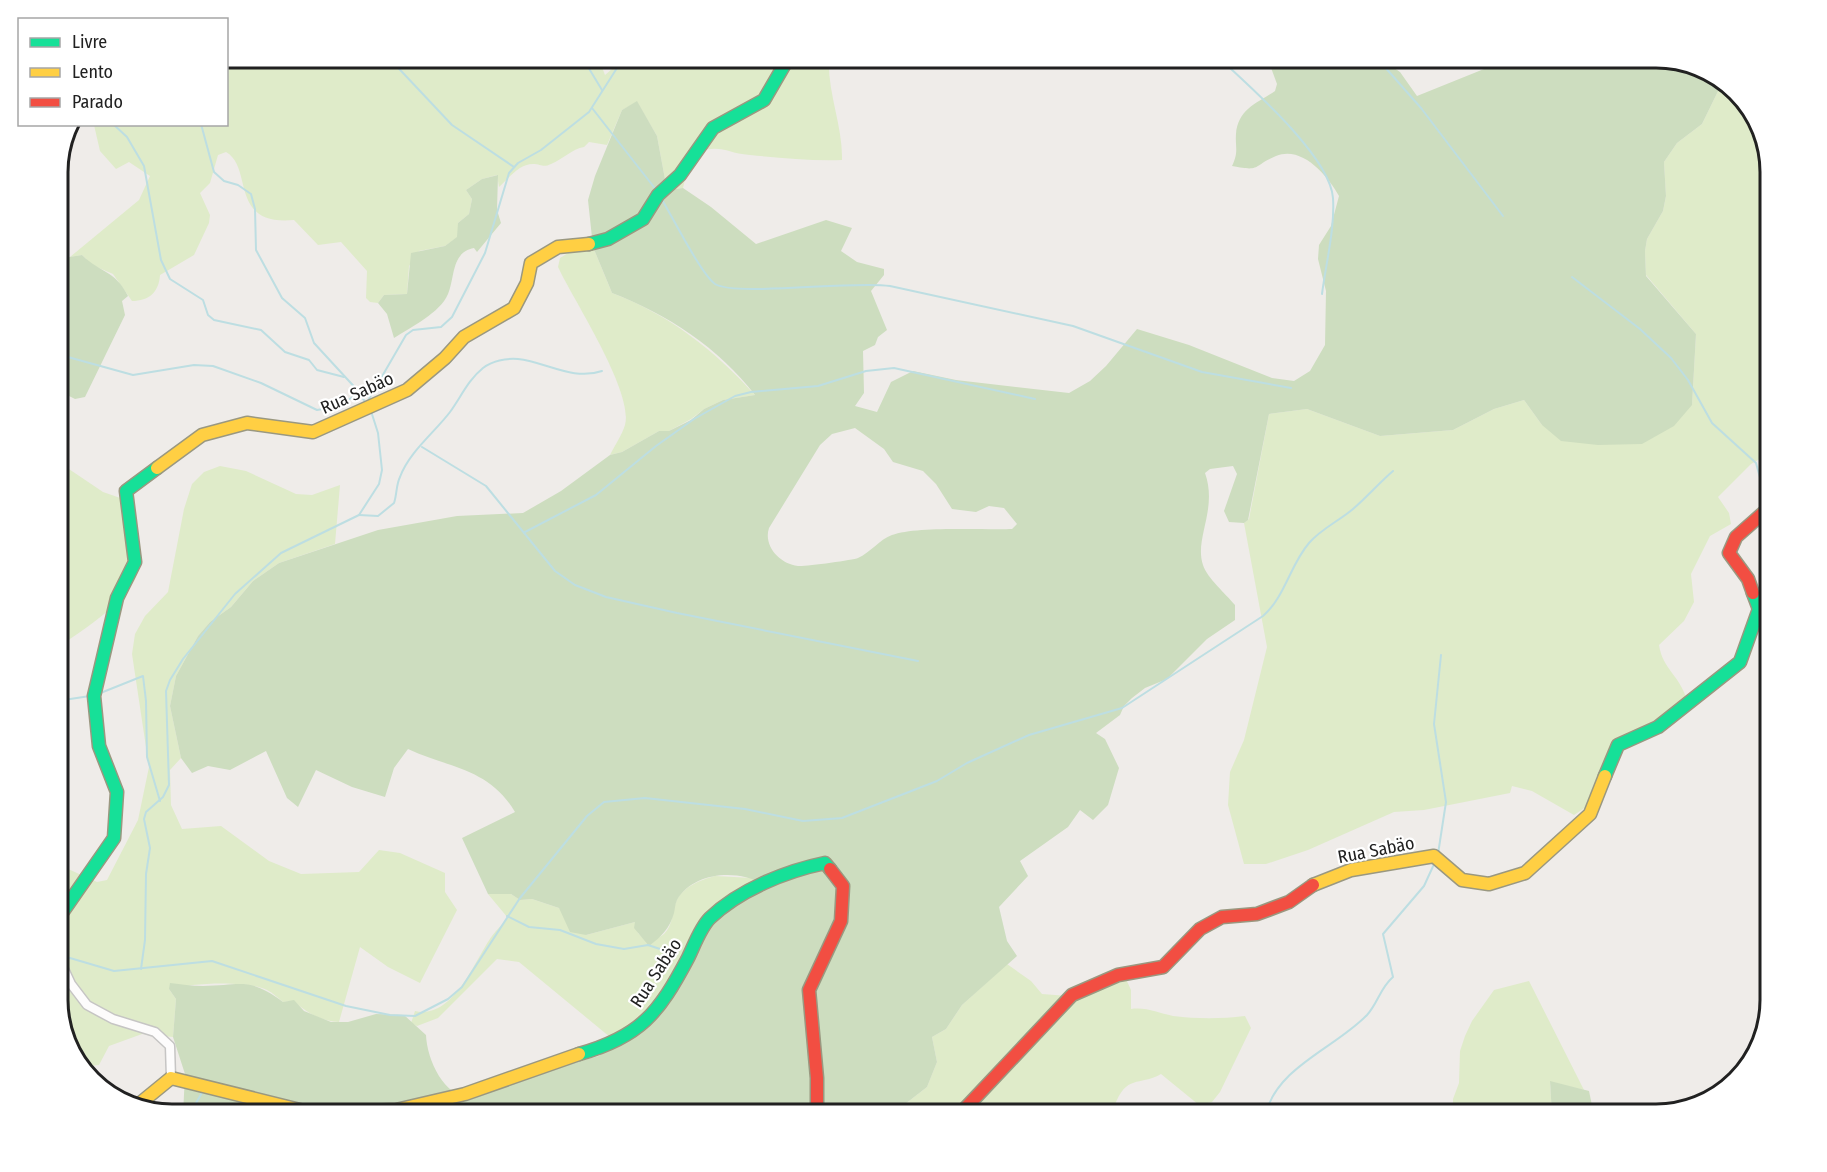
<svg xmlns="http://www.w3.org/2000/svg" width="1827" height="1172" viewBox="0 0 1827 1172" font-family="'Fira Sans Condensed',sans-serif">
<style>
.grass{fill:#dfebc9}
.forest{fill:#cdddbf;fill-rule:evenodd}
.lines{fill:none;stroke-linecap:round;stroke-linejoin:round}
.stream{stroke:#bddee2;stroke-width:2}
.street-casing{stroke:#c6c5c4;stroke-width:11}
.fast-casing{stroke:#9a9880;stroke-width:15}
.slow-casing{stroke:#9a9880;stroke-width:15}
.jam-casing{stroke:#9a9880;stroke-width:15}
.street{stroke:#fdfcfc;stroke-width:8}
.fast{stroke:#16e098;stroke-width:12}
.slow{stroke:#ffcf43;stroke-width:12}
.jam{stroke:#f24e42;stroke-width:12}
.labels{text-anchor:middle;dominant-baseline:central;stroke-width:4.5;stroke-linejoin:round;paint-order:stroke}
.street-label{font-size:18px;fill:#212121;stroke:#fff}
.rim{fill:none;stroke:#212121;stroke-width:3}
</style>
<rect width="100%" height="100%" fill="#efece9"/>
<g class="grass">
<path d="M227,57h371l7,18 21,-18h203c-2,35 14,69 13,103 -31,1 -61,-2 -92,-5 -25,-2 -27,-11 -54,-3l-7,11 -6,25 -16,2 -10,-54 -20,-34 -15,8 -15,35 -18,-3 -5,5c-12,2 -21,12 -33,17 -8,4 -10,0 -18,0 -14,0 -24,14 -34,23l-2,-12 -15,4 -16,11 6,9 -3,15 -11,9v14l-13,9 -26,5 -10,15 -2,28 -23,1 -6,8 -8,-1 -4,-4 1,-27 -26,-29 -23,3 -24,-25c-66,6 -40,-52 -68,-68l-8,3 -8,28 -10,10 10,22 -1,8 -15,32 -34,20c-1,17 -11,26 -28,26l-19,-27 -21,-9 -10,-10 -12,2 69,-57 11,-24 -21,-14 -13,7 -16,-18 -6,-26 132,-1z"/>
<path d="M1723,81l32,33 15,57v282l-19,11 -33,33 11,16 2,11 -21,12 -19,38 3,28 -10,19 -25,24c4,25 20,29 28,55l-65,41 -36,66 -12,8 -42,-24 -20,-5 -2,7 -86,17 -30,2 -86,38 -42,14h-22l-16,-59 2,-33 14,-32 23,-93 -23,-124 5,-4 20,-105 38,-5 73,27 73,-6 41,-21 30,-9 18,25 150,-20 4,-71 -50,-59 -1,-24 2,-12 16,-28 3,-15 -2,-34 13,-19 25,-19z"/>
<path d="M593,247l19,46c58,22 102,57 143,102l-32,5 -19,9 -13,10 -22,12h-10l-37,21 -12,3c5,-10 12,-20 15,-30 9,-33 -51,-124 -67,-158l2,-9 13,-8z"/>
<path d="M57,461l46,31 23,8c6,22 16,46 13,68 -6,32 -57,62 -82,80z"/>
<path d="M220,466l26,5 50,23 16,1 28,-10 -5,59 -56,19 -26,18 -22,26 -21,15 -12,14 -22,40 -6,30 11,52 -11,12 1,35 11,24 39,-3 48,35 32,13 58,-2 20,-22 21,3 45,20v19l12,18 -37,73 -32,-16 -28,-20 -21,75c-16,0 -34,-10 -45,-21l-11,1c-5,-4 -10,-9 -16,-12 -21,-10 -76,-7 -98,-1l7,10 -3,38 -31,-3 -33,12 -10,19 -19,2c-34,-38 -23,-152 -23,-203l40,18 10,-2 31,-60 11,-53 -17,-113 3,-20 10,-18 23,-24 16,-83 8,-25 12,-12z"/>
<path d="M715,876l37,2 11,6 -118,144 -14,12 -15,2 -97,-80 -22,-3 -59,59 -21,8 -6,-3 4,-12c39,9 60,-52 77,-75 4,-6 11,-12 16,-18l-20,-24h23l9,6 12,-1 27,9 27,27 49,-13 3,11 8,8c6,-2 14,-3 18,-7 9,-9 8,-21 12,-32 6,-15 24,-22 39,-26z"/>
<path d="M1007,964l24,17 11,13 39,3 24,-14 21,-4 5,11v19c16,-2 27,4 42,7 24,3 48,3 72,0l6,12 -31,64 -8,10 -13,3 -38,-31c-23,13 -34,-1 -47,33l-13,1 -1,5 2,2h-211l36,-28 10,-25 -5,-25 14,-8 16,-24z"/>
<path d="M1529,981l55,109 -34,-8 2,33h-99v-16l6,-16 1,-32 5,-15 7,-15 22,-31z"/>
</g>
<g class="forest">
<path d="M1267,57h111l22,15 17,24 67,-27 5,-12h167l63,19 4,5 -21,43 -25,19 -13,19 2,34 -3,15 -16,28 -2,12 1,25 50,58 -4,71 -18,21 -32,18 -44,1 -37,-4 -19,-16 -18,-25 -30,9 -41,21 -73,6 -73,-27 -38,5 -21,106 -4,3 -15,-1 -5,-11 13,-37 -4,-8 -23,3 -5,4c13,37 -11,65 -2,92 4,13 23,29 32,40v15l-28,19 -40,40 -22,9 -13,10 -8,8 -4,9 -24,18 9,6 14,29 -11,37 -15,15 -13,-10 -12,17 -48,34 8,15 -29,31 8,34 10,15 -55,49 -16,24 -14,8 5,25 -10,25 -36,28h-708l2,-41 -12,-37 3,-38 -7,-10 1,-6c11,1 22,3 33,3 37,0 46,-10 80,16l11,-2 10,11 27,11h17l28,-8 28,1 22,20c1,25 18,62 46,64l87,-32 40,-11 17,-14 15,-2 14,-12 42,-62 33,-54 42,-28c-24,-15 -69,-12 -85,16 -2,4 -2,9 -3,13 -4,15 -13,24 -25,33l-15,-18 1,-6 -49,13 -16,-3 -11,-24 -27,-9 -12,1 -9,-6h-23l-26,-56 53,-26c-26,-44 -66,-44 -107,-63l-14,19 -9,29 -33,-10 -36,-17 -18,37 -11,-9 -21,-47 -36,19 -22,-4 -16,7 -11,-15 -11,-52 6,-30 22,-40 12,-14 21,-15 22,-26 26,-18 99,-33 79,-14 66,-3 38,-22 49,-36 12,-3 37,-21h10l22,-11 13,-11 19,-9 32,-5c-36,-47 -88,-81 -143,-102l-2,-5 -17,-41 -5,-47 7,-24 27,-66 15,-9 20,35 10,54 16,-2 28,19 45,37 70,-24 26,8 -11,23 16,11 27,7v6l-13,16 16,39 -9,7 -3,8 -12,6 1,42 -9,13 22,6 14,-30 22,-11 43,9 113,13 21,-12 16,-15 31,-37 52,16 83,33 22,3 16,-10 15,-26 1,-54 -8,-32 1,-14 12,-19 8,-30c-11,-20 -37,-51 -63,-40 -24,10 -14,16 -44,10 7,-15 3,-18 4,-32 2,-25 21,-31 39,-43l2,-7zM855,428l29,21 9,13 30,9 13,13 16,25 24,3 13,-6 15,2 13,16 -5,5c-28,1 -96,-3 -120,6 -12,4 -22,18 -34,23 -5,2 -55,9 -60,8 -18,-2 -35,-20 -29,-38l51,-83 12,-11z"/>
<path d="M498,175l-1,35 4,13 -24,29 -3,-4c-23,4 -19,30 -26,46 -8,19 -37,33 -54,44l-7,-24 -9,-11 6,-8 23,-1 4,-41 34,-7 12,-9 1,-14 11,-9 3,-15 -6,-9 16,-11z"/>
<path d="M82,255c18,18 33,15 46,41l-6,5 3,14 -40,82 -10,2 -18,-9v-131z"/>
<path d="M1550,1081l39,10 5,24h-42z"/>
</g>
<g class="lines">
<g class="stream">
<path d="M388,57l64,68 62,42"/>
<path d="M582,57l20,33"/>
<path d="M1218,57c31,29 112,99 115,141 2,30 -7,65 -11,96"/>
<path d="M1376,57l45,51 82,108"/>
<path d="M592,108l65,83"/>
<path d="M113,124l14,13 17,29 17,94 9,19 33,21 5,15 6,5 47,10 24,22 24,8 8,10 27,7"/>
<path d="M201,124l13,48 10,9 14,4 13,9 4,15 1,41 26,48 23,20 9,25 46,50 6,11"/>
<path d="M661,198c11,18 40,76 54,86 22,13 138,-4 175,2l183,40 129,46 89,16"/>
<path d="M1572,277l68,52 31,29 17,22 24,43 44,40 11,40"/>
<path d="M57,354l76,21 61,-10 19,1 48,17 56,27 18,-3 25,-14"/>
<path d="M366,404l40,-69 7,-5 28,-3 11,-10 33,-64 24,-80 9,-10 23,-13 48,-38 35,-55"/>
<path d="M422,447l64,39 69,85 20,14 31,12 71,16 241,48"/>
<path d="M359,515l19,1 16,-13c3,-9 2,-18 6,-26 9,-25 35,-45 50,-65 11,-15 18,-32 33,-44 9,-7 23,-10 35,-9 28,3 55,22 84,12"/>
<path d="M525,532l71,-37 60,-49 38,-27 41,-23 16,-4 67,-6 48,-15 28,-3 141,31"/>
<path d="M98,694l45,-18 3,25 1,56 13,44"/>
<path d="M57,701l33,-5"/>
<path d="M1438,854l8,-52 -12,-78 7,-69"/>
<path d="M507,916l22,11 31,3 36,14 28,5 24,-4 27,9"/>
<path d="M63,959l7,-1 44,13 98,-10 134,45 44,9 25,1 33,-17 14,-12 58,-89 67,-82 17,-14 41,-4 100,11 58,12 39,-3 95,-37 30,-18 62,-28 93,-27 141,-92c22,-19 27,-51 46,-73 13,-15 30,-22 44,-34 14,-12 26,-26 40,-38"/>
<path d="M141,969l4,-29 1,-66 4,-26 -6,-29 2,-7 17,-15 6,-12 -3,-94 4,-11 13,-21 52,-65 46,-41 78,-38 20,-31 3,-14 -4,-37 -7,-22"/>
<path d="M189,1115l14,-24"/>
<path d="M1265,1115c13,-49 69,-66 102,-100 11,-12 13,-27 26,-38l-10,-43 41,-48 11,-24"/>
</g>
<g class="street-casing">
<path id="street" d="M57,954l14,30 16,21 26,14 42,13 15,14 1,32"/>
</g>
<g class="fast-casing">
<g id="fast">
<path d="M589,244l19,-5 35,-20 15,-24 22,-20 33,-47 51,-28 25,-43"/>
<path d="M1605,776l13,-31 40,-18 82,-65 19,-53 -6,-16"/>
<path d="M57,920l57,-82 3,-46 -18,-46 -5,-50 23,-98 18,-36 -9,-71 31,-23"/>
<path d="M579,1054c61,-17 80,-41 109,-96 6,-12 12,-30 22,-40 29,-28 76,-47 115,-55l5,6"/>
</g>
</g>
<g class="slow-casing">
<g id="slow">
<path d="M157,468l45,-33 45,-12 66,9 94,-42 38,-32 19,-21 50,-29 13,-25 4,-20 27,-16 31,-3"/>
<path d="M1313,885l38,-15 83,-14 28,24 27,4 36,-11 65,-59 15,-38"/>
<path d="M138,1105l33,-27 141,35 84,-3 69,-16 114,-40"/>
</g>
</g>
<g class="jam-casing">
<g id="jam">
<path d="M1753,593l-5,-14 -19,-26 7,-16 34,-30"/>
<path d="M817,1115v-37l-8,-88 32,-69 2,-35 -13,-17"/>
<path d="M959,1115l113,-120 46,-20 45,-8 37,-38 22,-12 35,-3 32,-12 24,-17"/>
</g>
</g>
<use href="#street" class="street"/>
<use href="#fast" class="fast"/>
<use href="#slow" class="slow"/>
<use href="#jam" class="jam"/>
</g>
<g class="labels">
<g class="street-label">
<text transform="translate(357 393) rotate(-24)">Rua Sabäo</text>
<text transform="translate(1376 850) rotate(-11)">Rua Sabäo</text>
<text transform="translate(656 973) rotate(-57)">Rua Sabäo</text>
</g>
</g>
<path d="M0 0H1827V1172H0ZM172 68H1656A104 104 0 0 1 1760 172V1000A104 104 0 0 1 1656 1104H172A104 104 0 0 1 68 1000V172A104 104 0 0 1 172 68Z" fill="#fff" fill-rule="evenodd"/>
<path class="rim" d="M172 68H1656A104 104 0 0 1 1760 172V1000A104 104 0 0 1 1656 1104H172A104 104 0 0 1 68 1000V172A104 104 0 0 1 172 68Z"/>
<rect x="18" y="18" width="210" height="108" fill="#ffffff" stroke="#a6a6a6" stroke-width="1.5"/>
<rect x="30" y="38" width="30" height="9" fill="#16e098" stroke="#a6a6a6" stroke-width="1.5"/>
<text x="72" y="48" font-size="18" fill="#212121">Livre</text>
<rect x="30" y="68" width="30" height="9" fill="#ffcf43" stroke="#a6a6a6" stroke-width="1.5"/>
<text x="72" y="78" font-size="18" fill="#212121">Lento</text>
<rect x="30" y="98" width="30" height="9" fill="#f24e42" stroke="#a6a6a6" stroke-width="1.5"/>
<text x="72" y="108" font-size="18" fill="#212121">Parado</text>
</svg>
